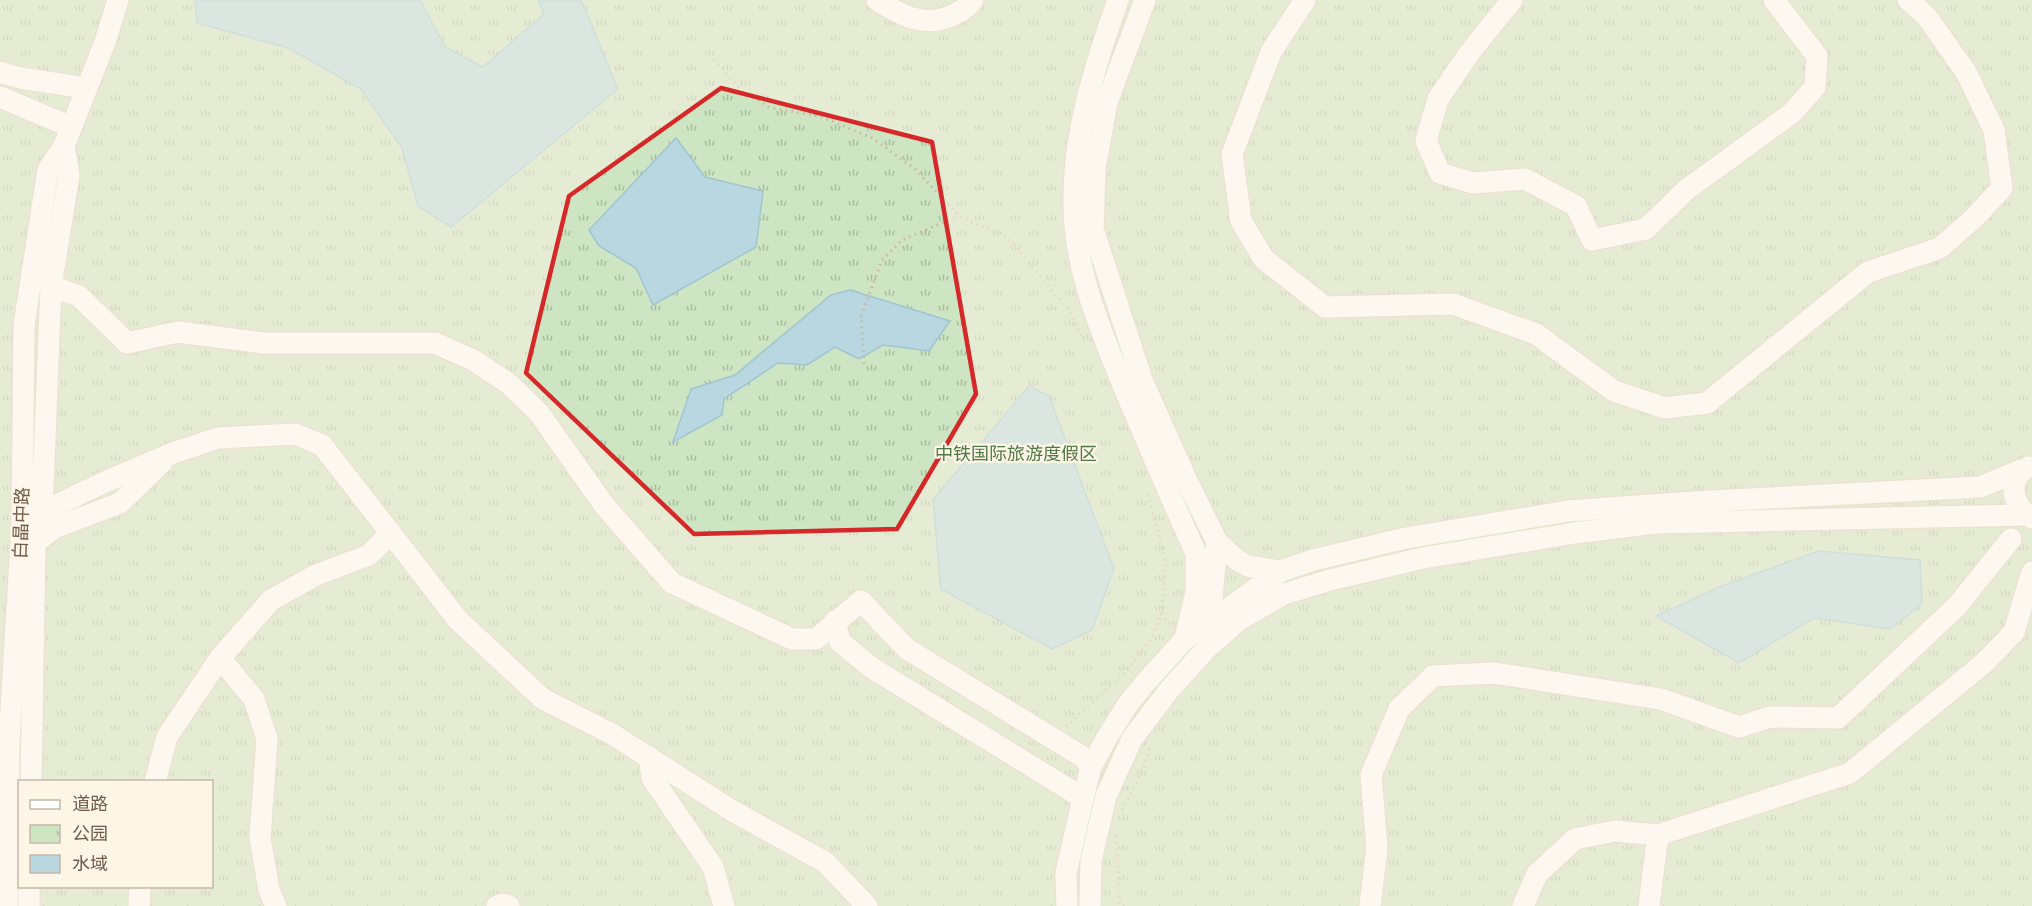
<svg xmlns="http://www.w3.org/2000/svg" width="2032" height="906" viewBox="0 0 2032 906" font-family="'PT Sans Narrow','Noto Sans SC',sans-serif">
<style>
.park{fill:url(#park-tufts);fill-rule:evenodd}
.water{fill:#b8d7e0;stroke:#a0c5d1;stroke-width:1.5}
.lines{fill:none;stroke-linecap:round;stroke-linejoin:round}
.minor-casing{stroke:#dccfbe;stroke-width:24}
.path{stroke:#d0b7a0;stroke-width:3;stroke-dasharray:1.5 4.5;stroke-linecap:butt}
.minor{stroke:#fff;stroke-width:21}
.marked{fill:none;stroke:#d62828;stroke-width:4.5;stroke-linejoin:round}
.labels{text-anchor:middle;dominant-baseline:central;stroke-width:4.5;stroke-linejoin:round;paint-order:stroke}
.park-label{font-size:18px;fill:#517947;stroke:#fdf6e7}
.street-label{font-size:18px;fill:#6e5b4b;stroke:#fdf6e7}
</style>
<defs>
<pattern id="park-tufts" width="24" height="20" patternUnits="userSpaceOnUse" patternTransform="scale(1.5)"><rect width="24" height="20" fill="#cde5c2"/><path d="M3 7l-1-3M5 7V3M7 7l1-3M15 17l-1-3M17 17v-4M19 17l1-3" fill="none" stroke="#abbda0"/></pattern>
</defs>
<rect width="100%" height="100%" fill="#f9f2e1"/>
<path class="park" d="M0,0h2032v906h-2032zM20,782h192v104h-192z"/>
<g class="water">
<path d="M195,0h225l25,47 38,20 61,-53 -6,-14h43l37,89 -167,138 -33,-21 -16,-58 -41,-59 -73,-41 -91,-25z"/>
<path d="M676,138l29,39 58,14 -7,56 -103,58 -17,-37 -37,-22 -10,-16z"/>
<path d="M850,290l100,31 -21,30 -46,-6 -24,14 -24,-12 -28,18 -29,-2 -54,36 -2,16 -49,27 18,-53 44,-14 96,-80z"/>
<path d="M1029,386l20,10 65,173 -22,61 -40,19 -111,-60 -8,-89z"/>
<path d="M1819,551l101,9 2,44 -32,25 -76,-11 -75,45 -83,-47 66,-30z"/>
</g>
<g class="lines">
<g class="minor-casing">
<g id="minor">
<path d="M877,0c24,15 46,28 74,16 10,-5 15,-7 22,-16"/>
<path d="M1118,0c-23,65 -45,134 -44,203 0,68 28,130 53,192 23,53 45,106 69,158v39l-11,47"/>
<path d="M1145,0l-38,102 -12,66 -2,61 49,151 45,101 30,61 20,18 11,6 33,5"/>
<path d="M1305,0l-34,52 -39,102 9,67 23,38 61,48 128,-3 83,30 78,57 51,17 42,-5 161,-131 72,-24 34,-30 28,-30 -8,-58 -28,-58 -39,-55 -19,-17"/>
<path d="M1512,0l-42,52 -32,47 -12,42 14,32 33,10 52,-4 51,27 16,34 54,-11 40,-39 106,-77 23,-26 2,-31 -43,-56"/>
<path d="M0,72l20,6 66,10"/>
<path d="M0,97l71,30"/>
<path d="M51,286l28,10 48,47 51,-11 86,11h171l38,17 35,23 31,30 65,92 68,78 120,56h24l45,-38 46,48 176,108 8,10"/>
<path d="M2029,467c-24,10 -17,41 3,51"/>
<path d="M42,512l65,-31 66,-28 45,-15 77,-4 27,11 136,175 85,79 69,35 119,76 94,52 42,44"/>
<path d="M35,543l19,-15 66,-25 43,-42"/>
<path d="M835,621l5,21 32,26 211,130"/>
<path d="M1209,632l8,-90"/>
<path d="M220,658l34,41 13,40 -7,99 9,52 7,16"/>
<path d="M649,757l3,21 61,89 11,39"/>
<path d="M31,782l4,-239 7,-31 9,-226 18,-111 -5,-29"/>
<path d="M155,782l12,-45 53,-79 51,-58 45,-25 53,-20 22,-22"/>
<path d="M7,906l2,-163 13,-217 2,-201 24,-155 16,-24 41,-104 13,-42"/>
<path d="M29,906v-20"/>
<path d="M139,906l1,-20"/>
<path d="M497,906l6,-2 6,2"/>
<path d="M1067,906l-1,-33 17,-75 8,-31 15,-28 22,-35 17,-21 40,-44 96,-68 32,-11 93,-22 162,-27 125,-9 287,-15 41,-17"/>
<path d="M1090,906l1,-45 15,-65 26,-57 37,-49 39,-43 31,-27 45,-26 46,-14 93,-22 151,-25 81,-10 371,-8"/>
<path d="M1370,906l7,-58 -6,-73 28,-66 34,-33 61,-3 167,26 78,28 31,-10 68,1 119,-112 54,-67"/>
<path d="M1523,906l14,-32 38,-35 40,-8 43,4"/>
<path d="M1649,906l9,-71 192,-62 134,-110 30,-31 18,-60"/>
</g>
</g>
<g class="path">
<path d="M714,60l27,30 28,17 53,10 50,21 42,30 45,48 47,20 62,73 16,32"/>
<path d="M864,364l-3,-48 21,-56 20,-20 57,-24"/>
<path d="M1161,614l9,10"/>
<path d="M1066,727l62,-58 26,-35 7,-20 5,-52 -19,-71"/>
<path d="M1122,810l20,-39 8,-24"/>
<path d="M1116,836l4,70"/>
</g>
<use href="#minor" class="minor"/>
</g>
<path d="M0 0H2032V906H0ZM721,88l211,54 44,252 -79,135 -203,5 -168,-161 43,-177z" fill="#f9f2e1" fill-opacity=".55" fill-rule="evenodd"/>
<path class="marked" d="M721,88l211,54 44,252 -79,135 -203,5 -168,-161 43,-177z"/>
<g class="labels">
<g class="park-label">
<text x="1016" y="453">中铁国际旅游度假区</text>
</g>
<g class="street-label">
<text transform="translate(21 523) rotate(-88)">白晶中路</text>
</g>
</g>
<rect x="18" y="780" width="195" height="108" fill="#fdf6e7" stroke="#c4b8a9" stroke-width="1.5"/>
<rect x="30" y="800" width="30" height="9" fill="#ffffff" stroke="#c4b8a9" stroke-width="1.5"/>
<text x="72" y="810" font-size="18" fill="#6e5b4b">道路</text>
<rect x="30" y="825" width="30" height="18" fill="url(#park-tufts)" stroke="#c4b8a9" stroke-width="1.5"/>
<text x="72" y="840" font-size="18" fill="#6e5b4b">公园</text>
<rect x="30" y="855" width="30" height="18" fill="#b8d7e0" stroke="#c4b8a9" stroke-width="1.5"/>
<text x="72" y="870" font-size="18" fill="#6e5b4b">水域</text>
</svg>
